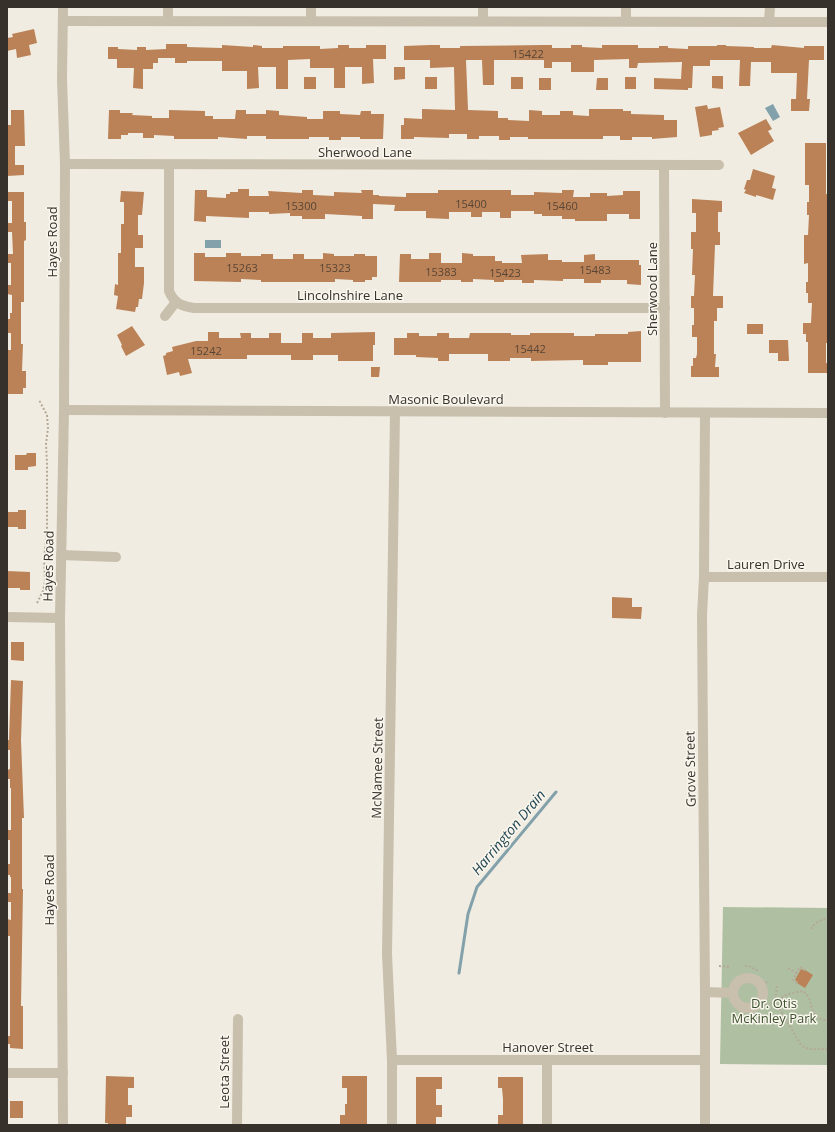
<svg xmlns="http://www.w3.org/2000/svg" width="835" height="1132" viewBox="0 0 835 1132" font-family="'Open Sans',sans-serif">
<style>
.green{fill:#afbfa2}
.water{fill:#82a1ab}
.lines{fill:none;stroke-linecap:round;stroke-linejoin:round}
.stream{stroke:#82a1ab;stroke-width:3}
.building{fill:#ba8256}
.path{stroke:#b4a998;stroke-width:2;stroke-dasharray:2 2;stroke-linecap:butt}
.minor{stroke:#c8bfad;stroke-width:10}
.labels{text-anchor:middle;dominant-baseline:central;stroke-width:3;stroke-linejoin:round;paint-order:stroke}
.number-label{font-size:11px;fill:#584536}
.street-label{font-size:13px;fill:#37312b;stroke:#f9f6ed}
.park-label{font-size:13px;fill:#405331;stroke:#f9f6ed}
.water-label{font-size:14px;font-style:italic;fill:#254855;stroke:#f9f6ed}
</style>
<rect width="100%" height="100%" fill="#f1ece1"/>
<path class="green" d="M723,907l105,1v157l-108,-1z"/>
<g class="water">
<path d="M773,104l7,13 -7,4 -8,-13z"/>
<rect x="205" y="240" width="16" height="8"/>
</g>
<g class="lines">
<path class="stream" d="M459,973l9,-59 9,-27 79,-95"/>
</g>
<g class="building">
<path d="M34,29l3,14 -8,2 2,10 -14,3 -1,-9 -9,2v-13l6,-1 -1,-3z"/>
<path d="M166,44h21v3l35,1v-3l31,2v-2l9,1v2h21v-2h37v3l18,-1v-3h11v3h17v-3h20v14h-13l1,24 -12,1v-17h-17v21h-11v-20h-24v-9l-22,1v29h-12v-22h-18l1,21 -12,1v-18h-25v-10h-35v2h-12v-5h-17v5h-5v6h-10v20l-10,-1 1,-20h-17v-9h-9v-12h10v2l19,1v-3h9v3l20,-1z"/>
<path d="M430,45h10v3h20v-2l84,-1h8v3h19v-3h11v2l20,1v-3h36v3h21v-2h9v2l20,1v-3h29v-1h9v1l28,1v1h17l1,-3 32,3v-2h20v14h-15l-2,39h3l-1,12h-18v-12h5l1,-26h-26v-11h-20l-1,24h-11l1,-26h-30v6h-17l-1,22h-4v2l-34,-1v-11l27,1 1,-17 -44,1 -1,5h-8v-9l-35,1v12h-23v-10h-19v6h-8v-8h-50v25h-11l-1,-25h-16l2,50 30,1v7h10v2l21,1v-11l13,1v4h18v-4h13v4l16,1v-7h34v2h8v3l33,1v5h13v17l-25,2v-2h-20v3h-12v-4h-17v3h-75v-2h-18v3h-11v-4h-20v3h-12v-5h-18v4l-35,-1v2h-13v-14h3v-7l18,1v-10l33,1 -1,-43 -24,1v-8h-26v-14z"/>
<path d="M394,67h11v12l-11,1z"/>
<path d="M712,76h11v13l-11,-1z"/>
<rect x="304" y="77" width="12" height="12"/>
<rect x="425" y="77" width="12" height="12"/>
<rect x="511" y="77" width="12" height="12"/>
<rect x="625" y="77" width="11" height="12"/>
<rect x="539" y="78" width="12" height="12"/>
<path d="M597,78h11v12h-12z"/>
<path d="M707,105l1,4 12,-2 4,20 -6,1 1,2 -7,1v4l-12,2 -5,-30z"/>
<path d="M11,110h13l1,36h-10v19h9v10l-17,1v-51h4z"/>
<path d="M109,110h11v3h13l-1,2 20,1v2h17v-8l36,1v5h8v3h22l1,-9h10v4h20v-4l13,1v4l28,2v2h16v-8h17v3l20,1 1,-4h10v3h13l-1,25h-23v-2h-19v3h-12v-3h-20v2h-43v-3h-19v3l-29,-2v2h-44v-3l-20,-1v3h-11v-5h-15v2h-7v4h-13z"/>
<path d="M766,119l6,10 -4,2 6,10 -23,14 -13,-22z"/>
<path d="M805,143h21v51h2v149h-2v20h2v10h-20v-31h-2v-8h-3v-11h8l1,-20h-4v-10h-2v-11h2v-19l-4,1v-29h4l1,-20h-2v-13h2v-17h-4z"/>
<path d="M753,169l22,7 -3,12 4,1 -3,11 -17,-5v2l-12,-4 2,-3 -2,-1 3,-9h3z"/>
<path d="M238,189h11v7h20l-1,-5 34,2v-3h11v5l21,1v-4l28,1 -1,-3h12v5h6v1l27,1v-4h32v-3h73v5h23v-3l28,1v-3h12l-1,7h17v-4h17v3l16,-1v-4h17v28h-11v-5h-22v7h-32v-2h-13v-3h-20v-2h-8v-3h-23v7h-11v-6h-18v5h-11v-5h-22v7l-23,-1v-7h-32l1,-6 -22,-1v15h-11v-3l-37,-2v5h-23v-3h-12v-3l-21,1v-2h-20v6l-43,-2v6l-12,-1 1,-31h12v7l19,1v-4h4v-2h8z"/>
<path d="M121,191l23,1 -2,23h-4v20h5v13h-8v19h9v16l-2,16h-3l-1,8h-2l-1,5 -19,-3 2,-13 -4,-1 1,-11 3,1v-32h3v-29h3v-22h-4z"/>
<path d="M7,192h17v30h2v18l-2,1v61h-3v42h2l-1,27h4v17h-3v6h-16v-44h4v-17h-4v-14h3v-6h2v-18l-5,-1v-9h4v-22h-4v-9h6l-1,-22h-5v-9h5v-22h-5z"/>
<path d="M692,199l30,2v11h-4v20h2v13h-5l-2,51h10v12h-6v13h-3v33h2l-1,13h4v10h-28v-11h2v-8h3l1,-4v-17h-5v-12h2v-17h-3v-12h3l1,-21h-3l1,-26h-2v-17h5v-19h-4z"/>
<path d="M194,253h11v4h21v-4h15v3h20v-2h12v5h20v-5h11v5h19v-6l11,1v2h20v-2h11v2h12v21h-5v3h-7v2h-12v-2l-18,-1v3h-74v-2l-20,-1v3l-47,-1z"/>
<path d="M429,253h12v10h21v-10l11,1v2h22v5h7v2h20l-1,-8 27,-1v6h14v2h22v-7l11,-1v6h44v5h2v20l-14,-1v-4h-26v3h-17v-4h-21v2l-29,-1v3h-12v-3h-18v2h-10v-2l-21,-1v3h-12v-2h-20v2h-42l1,-28h11v5h18z"/>
<rect x="747" y="324" width="16" height="10"/>
<path d="M132,326l13,19 -19,11 -5,-10 1,-1 -5,-10z"/>
<path d="M641,331v31h-33v3h-25v-5l-52,1v-3h-21v3h-22v-7h-39v7h-11v-3l-22,-1v-2h-22v-17h13v-5h12v3h18v-3h12v5h20l1,-5h41v2h19v-2h44v3h21v-2h33v-2z"/>
<path d="M208,332h11v6h22l-1,-5h11v5h18v-5h12v10h21v-10h11v5h18v-5l44,-1v13h-2v16h-35v-6h-25v5h-22v-5h-44v4h-59l4,14 -12,3 -1,-4 -12,3 -4,-19 3,-1v-2l7,-2 -1,-4 24,-6h12z"/>
<path d="M769,340h19l1,21h-11v-8h-9z"/>
<path d="M371,367h9l-1,10h-8z"/>
<path d="M27,453h9v13l-8,1v3h-13v-15h11z"/>
<path d="M18,510h8v19h-8v-2h-11v-15h11z"/>
<path d="M7,571l23,1v18h-10v-2h-13z"/>
<path d="M612,597l20,1v9h10l-1,12 -29,-1z"/>
<path d="M11,642h13v19l-13,-1z"/>
<path d="M11,680l12,1 -2,59 3,78h-2v71h1l-2,117h2v43l-13,-1v-4h-3v-8h3v-100h-3v-17l4,1v-18h-4v-9h4v-16h-1v-2h-3v-11h3v-24h-3v-10h4v-42h-1v-9h-3v-9l3,-1v-19h-3v-10h2z"/>
<path d="M801,969l4,2v-1l8,5 -8,13 -8,-5 1,-1 -3,-2z"/>
<path d="M106,1076l28,1v11h-6v17h4v12h-6v8h-18v-2h-3z"/>
<path d="M342,1076h25v49h-27v-10h5v-11h2v-16h-5z"/>
<path d="M416,1077h26v12h-6v16h6v12h-6v8h-18v-1h-2z"/>
<path d="M498,1077h25v48h-25v-10h5v-16l-1,-11h-4z"/>
<rect x="10" y="1101" width="13" height="17"/>
</g>
<g class="lines">
<g class="path">
<path d="M37,603l6,-12 2,-10 -1,-23 3,-26v-68l-1,-20 2,-16 -1,-13 -8,-15"/>
<path d="M811,929c4,-7 10,-9 17,-11"/>
<path d="M719,966l12,1"/>
<path d="M745,966h4l9,5"/>
<path d="M788,968l10,6"/>
<path d="M766,982l1,1"/>
<path d="M797,983l-4,-3 7,-13 5,3"/>
<path d="M777,986l-2,15 26,44c7,6 17,4 27,4"/>
<path d="M765,1003l4,3 6,-5 13,-7 15,-3c14,11 1,25 25,30"/>
</g>
<g class="minor">
<path d="M63,7l-1,72 3,85 -1,246 -4,208 3,507"/>
<path d="M63,21l765,1"/>
<path d="M168,21v-14"/>
<path d="M311,21v-14"/>
<path d="M483,21v-14"/>
<path d="M626,21v-14"/>
<path d="M769,22l1,-15"/>
<path d="M65,164l654,1"/>
<path d="M169,165v126c5,12 12,15 25,17h471"/>
<path d="M664,165l1,248"/>
<path d="M165,316l11,-14"/>
<path d="M64,410l764,3"/>
<path d="M705,413l-1,164 -2,38 3,377v133"/>
<path d="M61,555l55,2"/>
<path d="M704,577h124"/>
<path d="M7,617l53,1"/>
<circle cx="748" cy="993" r="15"/>
<path d="M705,992l28,1"/>
<path d="M392,1060h312"/>
<path d="M7,1073h56"/>
<path d="M237,1125l1,-106"/>
<path d="M392,1125v-65l-5,-106 8,-543"/>
<path d="M547,1125v-65"/>
</g>
</g>
<g class="labels">
<g class="number-label">
<text x="528" y="53">15422</text>
<text x="471" y="203">15400</text>
<text x="301" y="205">15300</text>
<text x="562" y="205">15460</text>
<text x="242" y="267">15263</text>
<text x="335" y="267">15323</text>
<text x="595" y="269">15483</text>
<text x="441" y="271">15383</text>
<text x="505" y="272">15423</text>
<text x="530" y="348">15442</text>
<text x="206" y="350">15242</text>
</g>
<g class="street-label">
<text x="365" y="152">Sherwood Lane</text>
<text transform="translate(52 242) rotate(-90)">Hayes Road</text>
<text transform="translate(652 289) rotate(-90)">Sherwood Lane</text>
<text x="350" y="295">Lincolnshire Lane</text>
<text x="446" y="399">Masonic Boulevard</text>
<text x="766" y="564">Lauren Drive</text>
<text transform="translate(48 566) rotate(-89)">Hayes Road</text>
<text transform="translate(377 768) rotate(-89)">McNamee Street</text>
<text transform="translate(690 769) rotate(-91)">Grove Street</text>
<text transform="translate(49 890) rotate(-90)">Hayes Road</text>
<text x="548" y="1047">Hanover Street</text>
<text transform="translate(224 1072) rotate(-90)">Leota Street</text>
</g>
<g class="park-label">
<text x="774" y="1003">Dr. Otis<tspan x="774" dy="15">McKinley Park</tspan></text>
</g>
<g class="water-label">
<text transform="translate(508 832) rotate(-50)">Harrington Drain</text>
</g>
</g>
<rect width="835" height="1132" fill="none" stroke="#37312b" stroke-width="16"/>
</svg>
